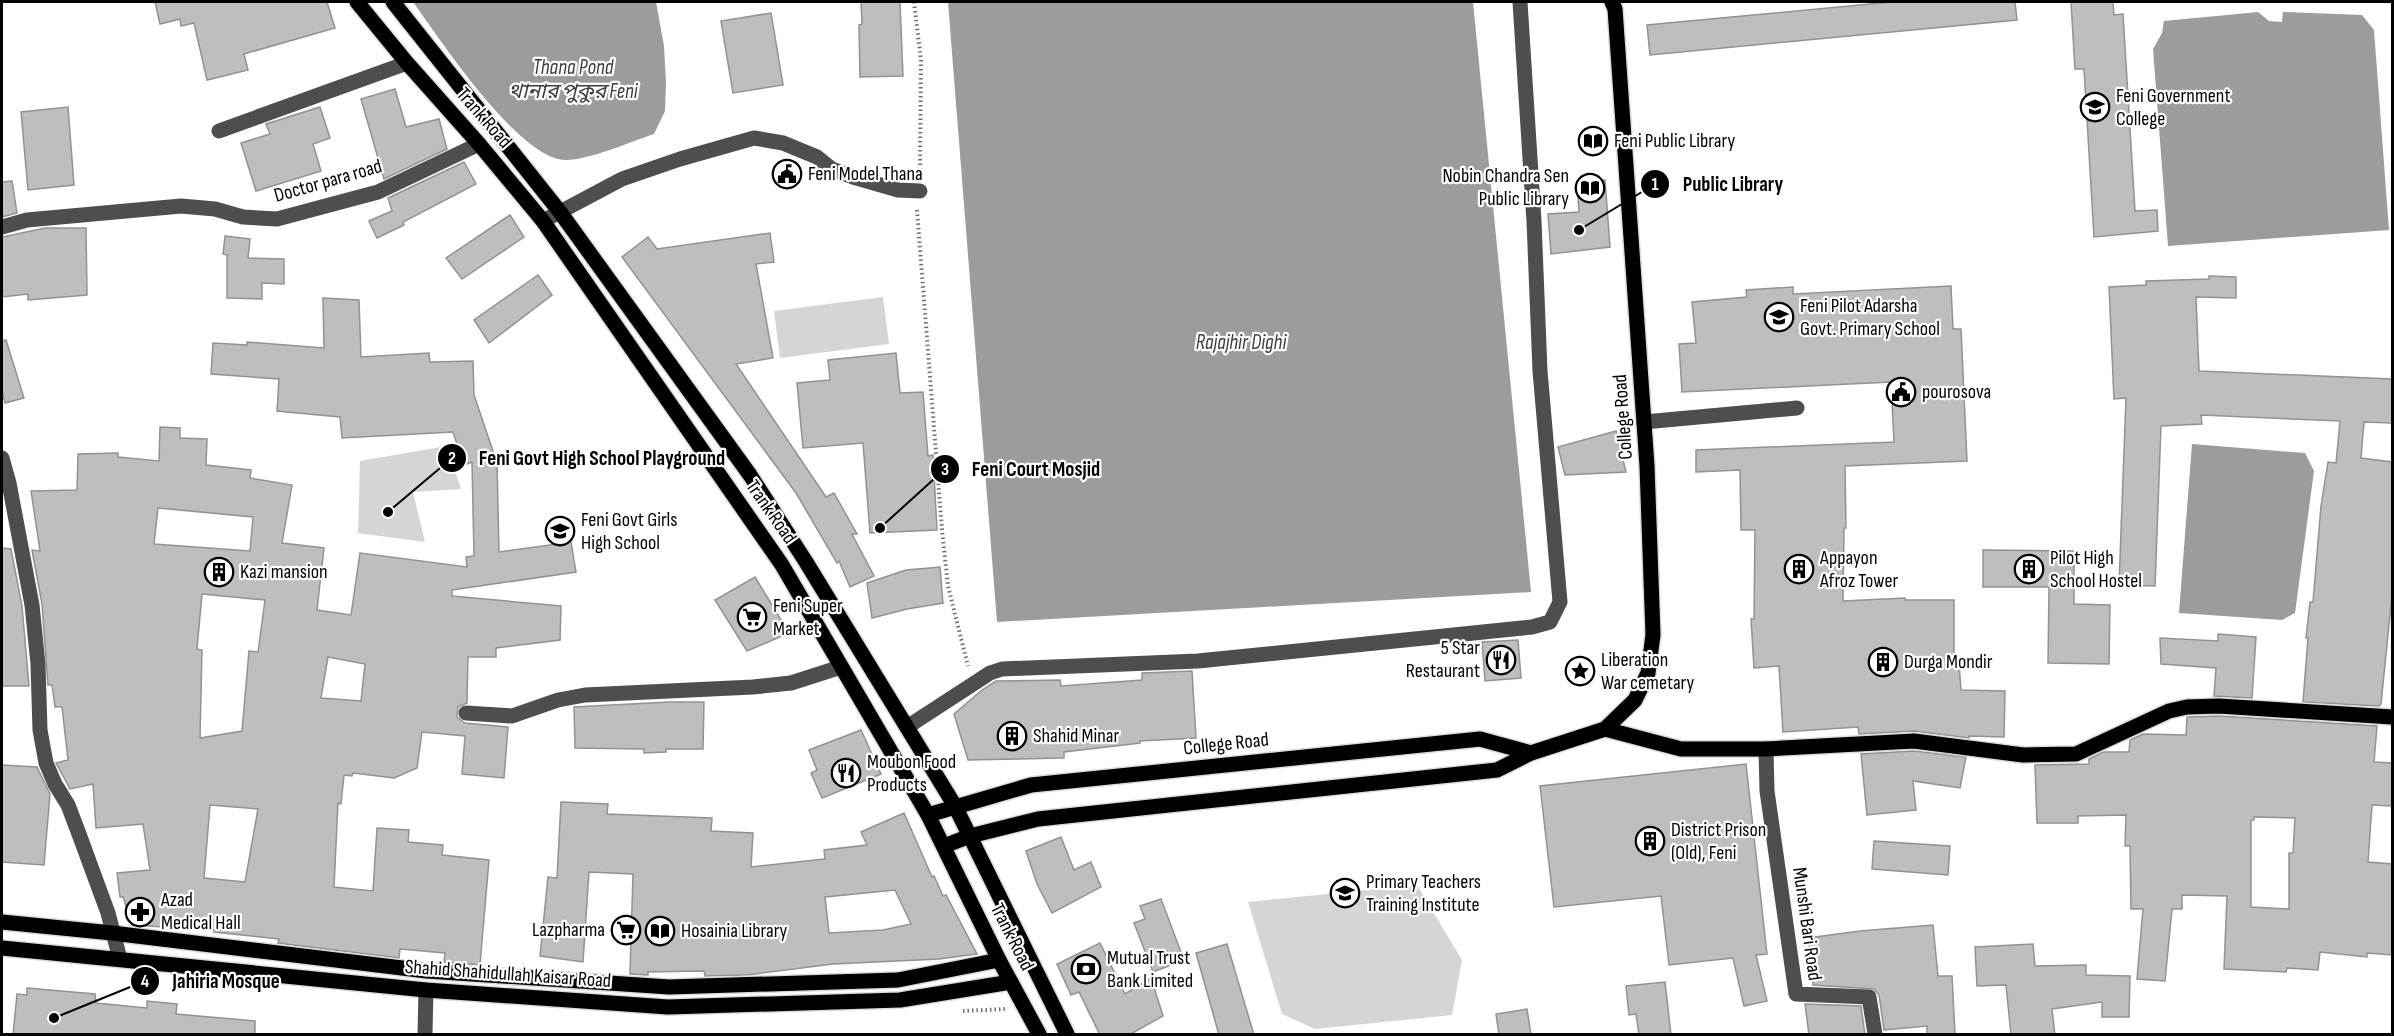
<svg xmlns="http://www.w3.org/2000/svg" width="2394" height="1036" viewBox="0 0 2394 1036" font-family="'Sofia Sans Condensed','Noto Sans Bengali',sans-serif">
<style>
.green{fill:#d5d5d5}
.water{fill:#9c9c9c}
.building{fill:#bebebe;stroke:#929292;stroke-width:1.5;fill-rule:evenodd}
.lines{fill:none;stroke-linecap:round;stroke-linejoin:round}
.major-casing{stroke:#dbdbdb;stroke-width:18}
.path{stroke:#707070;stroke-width:4;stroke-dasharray:1.5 3;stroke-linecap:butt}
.minor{stroke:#4e4e4e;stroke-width:15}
.major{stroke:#000;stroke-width:15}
.labels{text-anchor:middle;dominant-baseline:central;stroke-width:4.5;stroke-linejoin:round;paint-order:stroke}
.poi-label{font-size:20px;fill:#000;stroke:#fff;text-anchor:start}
.street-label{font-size:20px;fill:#000;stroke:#fff}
.water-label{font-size:21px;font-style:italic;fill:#3d3d3d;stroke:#fff}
.leader{fill:none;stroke:#000;stroke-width:2}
.callout-dot{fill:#000;stroke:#fff;stroke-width:2}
.mark-label{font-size:18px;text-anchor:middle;font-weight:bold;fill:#fff}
.callout-label{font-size:21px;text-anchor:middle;font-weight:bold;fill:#000;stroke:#fff;stroke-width:4.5;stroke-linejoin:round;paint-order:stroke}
</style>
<rect width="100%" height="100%" fill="#fff"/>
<g class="green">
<path d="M883,297l6,47 -109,14 -6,-47z"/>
<path d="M447,446l14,43 -48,3 12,50 -67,-9 2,-72z"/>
<path d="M1417,885l45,75 -10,55 -137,14 -33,-15 -34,-112z"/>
</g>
<g class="water">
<path d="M413,2h243l8,44 2,37 -1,28 -11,23c-24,8 -65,26 -88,26 -46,1 -127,-122 -153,-158z"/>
<path d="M948,2h525l58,590 -534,30z"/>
<path d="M2258,12l11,9 13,1 1,-10 79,3 12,15 15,200 -221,16 -15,-197 9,-16 2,-12z"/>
<path d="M2192,444l113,9 9,18 -19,142 -13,7 -103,-7z"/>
</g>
<g class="building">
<path d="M155,2h172l8,26 -91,26 4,16 -41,10 -13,-57 -13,3 -1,-7 -20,5z"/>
<path d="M861,2h39l3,74 -43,1 -1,-52 3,-1z"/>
<path d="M1891,2h124l2,18 -367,35 -3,-30z"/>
<path d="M2071,2h42l1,13 9,-1 12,197 22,-1 1,21 -64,6 -10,-168h-9z"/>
<path d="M771,13l12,72 -50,8 -12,-72z"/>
<path d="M395,89l11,38 33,-8 8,30 -63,30 -23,-80z"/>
<path d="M68,107l6,78 -46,5 -7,-78z"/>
<path d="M320,107l10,31 -17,6 8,27 -65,20 -15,-48 29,-9 -4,-10z"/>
<path d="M464,162l12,22 -73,38 1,3 -27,13 -8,-17 23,-10 -4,-13z"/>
<path d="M1605,180l5,67 -59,7 -3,-40 31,-2 -2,-30z"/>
<path d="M12,181l5,32 -15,4v-35z"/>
<path d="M510,215l14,22 -62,42 -16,-21z"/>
<path d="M45,228h41l1,67 -59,5v-6l-26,3v-60z"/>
<path d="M770,233l4,29 -18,2 17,94 -37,6 90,133 8,-4 23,41h-5l22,42 -24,11 -11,-26 -2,2 -41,-70 -174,-236 26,-20 9,12z"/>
<path d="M225,236l25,3 -2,19 36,1v25l-22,-1v16l-35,-1v-43l-4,-1z"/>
<path d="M538,275l14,20 -63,48 -15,-23z"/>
<path d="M2209,276l27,1v21l-40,-1 3,74 193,8v44l-28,-1 -3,36 31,4v133l-11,109 -2,2 -76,-4 5,-64h-2l4,-36h3l8,-96 7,-44 8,1 4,-42 -139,-6 1,9 -41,2 -6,160 -36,-1 7,-187 -12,1 -5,-112 37,-2v-4l63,-2z"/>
<path d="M1951,286l2,43h8l6,132 -122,5 1,62h-2l-1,73 62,-3v2h49v64l5,-1 2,27 44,1 -1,46 -35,-1v2l-55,-7 -55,3 -1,-7 -75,5 -4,-66 -25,2 -3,-49h3l1,-89h-14l-1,-60 -44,2v-22l198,-8 -3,-60 -209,10 -3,-48 17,-1 -4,-41 55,-5 -1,-7 47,-3v7z"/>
<path d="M323,298l36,2 2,57 68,-4 1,9 43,-1 1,34 23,68 2,89 72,-10 5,30 -124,18v6l109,10 -1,34 -64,8v9h-28l-1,46 -9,4 -1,10 8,6 43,4 -4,51 -42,-4 3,-38 -43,-4 -5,36 -23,10 -41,-5 -1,3 -8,-1 -3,29 -3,-1 -4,84 39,4 4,-63 32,2 -1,12 35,3 -1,10 47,5 -9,105 -36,-3 1,-9 -45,-4 -1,9 -121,-15 1,-4 -65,-7 1,-2 -83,-5 -9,-28h-3l-3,-24 33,-3 -7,-46 -47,4 -3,-44 -23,5 -14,-26 12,-3 -6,-53h-7l-3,-22h-4l-6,-81 -10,-54 8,1 -9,-60 46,-1 1,-36 40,-1v4l41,4 1,-34 20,1v10l27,1 -1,26 45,5 -1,8 42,7 -10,58 42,5 -7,62 34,5 9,-62 107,14 -1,-10 8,-1 -2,-94 -8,3 -11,-33 -111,6 -2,-21 -63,-6 2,-32 -68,-5 2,-31 34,2v-3l77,6zM158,508l95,9 -3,34 -96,-7zM202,594l63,6 -7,52 -9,-1 -7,80 -42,7 2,-88 -5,-1zM328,657l37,7 -4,37 -40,-3zM210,805l48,4 -13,73 -41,-4z"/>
<path d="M6,340l18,58 -19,5 -3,-12v-50z"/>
<path d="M896,353l4,40 23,-1 5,64 5,-1 4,75 -67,3 -7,-90 -60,5 -6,-65 33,-3 -2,-20z"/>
<path d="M1616,431l10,41 -61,3 -7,-28z"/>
<path d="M2,548l9,1 11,57 7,80h-27z"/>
<path d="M1983,550l91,1v53l36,1 -1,59 -61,-1 1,-76h-66z"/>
<path d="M940,567l3,36 -36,6 -35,9 -5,-35 39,-13z"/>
<path d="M755,577l34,56 -42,18 -32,-51z"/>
<path d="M2218,634l38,3 -4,61 -38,-2 2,-28 -55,-4 -1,-26 58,3z"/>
<path d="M1518,640l3,38 -36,3 -3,-39z"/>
<path d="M1192,671l4,67 -56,3v2l-76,9v6l-96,2 -14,-46 28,-24 14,-9 64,-1 1,6 81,-6v-7z"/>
<path d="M669,702h35l-1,47h-37v3l-22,1v-4l-69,-1 -1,-41z"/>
<path d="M2219,716l158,10 -3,36 18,1v43l-20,-1 -4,57 24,2v91l-25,-2v4l-47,-5 -2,18 -31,-2 -1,4 -62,-3 3,-73 -45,-1v14h-10l-7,72 -28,-2 6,-70h-12l-1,-63h-5l1,-31 -48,1v7h-41l-2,-58 54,-1v-5l14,-7h26l1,-12 13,-6 43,1 1,-18zM2254,817l41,1 -2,35h-4v56l-38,-2v-87h3z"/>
<path d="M861,730l20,44 -59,24 -11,-25 6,-3 -8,-20z"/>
<path d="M1914,751l52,6 -6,31 -47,-7 3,29 -49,5 -6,-61z"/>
<path d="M1746,764l21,190 -11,1 11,46 -23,5 -11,-48 -64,7 -8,-69 -107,11 -14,-121z"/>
<path d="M2,765l35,2 13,27 -6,71 -42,-3z"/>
<path d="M561,802l47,2 -1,10 105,4 -1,13 42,2 -2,34 74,-8 -1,-9 43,-5 -6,-13 43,-19 28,64 2,-1 9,20 3,-1 31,59 -38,5 -106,5 -86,11 -42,1 -1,-5 -56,1v3l-18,-1 3,-100 -44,-2 -6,90 -43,-6 8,-79 9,1zM895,890l16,34 -28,6 -54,3 -4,-36z"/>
<path d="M1061,837l13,33 17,-8 10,25 -49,26 -15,-29 -11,-33z"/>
<path d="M1874,841l76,5 -2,29 -76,-6z"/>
<path d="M1161,899l23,61 -31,12 -19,-49 11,-4 -5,-13z"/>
<path d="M1933,925l5,51h14l3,58 -28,1v-9l-43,4 -5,-35 -5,-6 -61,-4 -5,-47 52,-7z"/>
<path d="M1100,943l25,51 26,-16 12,38 -34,19h-29l-21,-43 -8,3 -14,-31z"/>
<path d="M1227,944l27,91h-35l-23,-82z"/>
<path d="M2033,944l2,22 51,-1v10l44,1 -1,41h-27v-15l-50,7 3,26h-44l-5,-50 -29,1 -2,-39z"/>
<path d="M1665,982l6,53h-32l-3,-21 -7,1 -3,-29z"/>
<path d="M27,988l68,6 1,9 51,5v-7l30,3 -1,10 79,7v14h-242l4,-41 10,1z"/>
<path d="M1805,1004l56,2 4,29h-56z"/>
<path d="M1527,1009l4,26h-32l-3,-21z"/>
</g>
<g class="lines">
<g class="major-casing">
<g id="major">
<path d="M357,2l50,61 72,81 64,77 239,344 146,250 71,145 40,74"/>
<path d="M393,2l167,210 190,263 56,87 149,244 112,228"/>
<path d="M1605,729l76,20h85l148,-8 109,14 53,-1 93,-43 18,-4 32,-1 173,11"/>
<path d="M928,815l103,-30 449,-46 51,14"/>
<path d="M944,846l26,-10 68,-17 459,-49 34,-17 74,-24 30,-29 13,-27 5,-38 -6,-169 -32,-457 -3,-7"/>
<path d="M2,922l110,11 315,38 242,16 229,-7 101,-20"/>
<path d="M2,948l424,42 242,17 232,-7 111,-18"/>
</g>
</g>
<g class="path">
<path d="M914,2l7,58 -1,112"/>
<path d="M917,210l25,320 6,56 20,80"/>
<path d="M963,1011l43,-2"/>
</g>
<g class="minor">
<path d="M219,131l188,-68"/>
<path d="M543,221l79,-42 58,-20 74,-21 29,5 34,14 15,12 21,8 45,13 22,1"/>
<path d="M2,227l25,-7 154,-14 34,3 28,8 34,2 101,-27 101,-48"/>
<path d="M1644,422l153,-14"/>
<path d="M2,458l7,25 23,122 6,59 2,66 6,33 9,21 13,21 11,29 29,79 12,46"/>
<path d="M466,713l46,3 46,-16 27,-5 168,-8 38,-4 50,-16"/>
<path d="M907,727l83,-54 12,-4 196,-8 334,-34 18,-5 10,-20 -20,-231 -6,-150 -14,-219"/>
<path d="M1766,749l1,42 29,203 73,3 6,37"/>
<path d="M425,1034l1,-44"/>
</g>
<use href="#major" class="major"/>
</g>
<defs>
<g id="university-ring" transform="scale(1.5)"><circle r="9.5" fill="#fff" stroke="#000" stroke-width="1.5"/><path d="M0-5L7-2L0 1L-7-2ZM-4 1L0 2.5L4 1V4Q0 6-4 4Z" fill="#000"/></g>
<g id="library-ring" transform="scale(1.5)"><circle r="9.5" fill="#fff" stroke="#000" stroke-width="1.5"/><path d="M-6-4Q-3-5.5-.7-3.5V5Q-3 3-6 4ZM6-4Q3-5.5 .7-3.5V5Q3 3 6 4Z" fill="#000"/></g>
<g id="civic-ring" transform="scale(1.5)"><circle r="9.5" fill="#fff" stroke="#000" stroke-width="1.5"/><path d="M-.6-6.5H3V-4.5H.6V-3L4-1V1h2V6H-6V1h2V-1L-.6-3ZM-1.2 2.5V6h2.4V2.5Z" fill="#000"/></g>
<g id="school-ring" transform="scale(1.5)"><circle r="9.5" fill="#fff" stroke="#000" stroke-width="1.5"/><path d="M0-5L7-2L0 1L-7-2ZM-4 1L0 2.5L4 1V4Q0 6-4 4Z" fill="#000"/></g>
<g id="building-ring" transform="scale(1.5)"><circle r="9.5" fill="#fff" stroke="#000" stroke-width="1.5"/><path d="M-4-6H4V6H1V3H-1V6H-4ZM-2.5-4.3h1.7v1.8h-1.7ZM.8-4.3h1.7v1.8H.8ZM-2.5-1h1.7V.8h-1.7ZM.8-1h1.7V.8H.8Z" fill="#000"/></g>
<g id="supermarket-ring" transform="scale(1.5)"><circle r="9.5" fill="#fff" stroke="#000" stroke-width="1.5"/><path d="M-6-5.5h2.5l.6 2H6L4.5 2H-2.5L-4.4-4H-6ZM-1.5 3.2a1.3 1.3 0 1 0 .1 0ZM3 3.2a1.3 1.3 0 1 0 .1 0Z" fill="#000"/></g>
<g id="restaurant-ring" transform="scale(1.5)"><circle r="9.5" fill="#fff" stroke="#000" stroke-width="1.5"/><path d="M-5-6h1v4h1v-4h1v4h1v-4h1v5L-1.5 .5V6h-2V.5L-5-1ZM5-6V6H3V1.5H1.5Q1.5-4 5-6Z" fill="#000"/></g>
<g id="sight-ring" transform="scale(1.5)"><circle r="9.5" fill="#fff" stroke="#000" stroke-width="1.5"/><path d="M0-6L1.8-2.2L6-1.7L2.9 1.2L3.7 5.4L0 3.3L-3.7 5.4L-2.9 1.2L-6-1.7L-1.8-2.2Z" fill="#000"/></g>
<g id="pharmacy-ring" transform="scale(1.5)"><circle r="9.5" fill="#fff" stroke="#000" stroke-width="1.5"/><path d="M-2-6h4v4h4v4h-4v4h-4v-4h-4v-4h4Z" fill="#000"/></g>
<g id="bank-ring" transform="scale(1.5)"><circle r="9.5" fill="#fff" stroke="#000" stroke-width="1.5"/><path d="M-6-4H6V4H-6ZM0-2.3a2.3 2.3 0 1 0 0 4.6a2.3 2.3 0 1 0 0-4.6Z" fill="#000"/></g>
</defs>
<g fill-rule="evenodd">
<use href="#university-ring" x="2095" y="107"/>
<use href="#library-ring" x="1593" y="141"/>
<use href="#civic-ring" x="787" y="174"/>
<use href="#library-ring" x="1590" y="188"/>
<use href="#school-ring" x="1779" y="317"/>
<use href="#civic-ring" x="1901" y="392"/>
<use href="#school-ring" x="560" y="531"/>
<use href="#building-ring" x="1799" y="569"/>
<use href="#building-ring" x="2029" y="569"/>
<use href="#building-ring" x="219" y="572"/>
<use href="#supermarket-ring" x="752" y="617"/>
<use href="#restaurant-ring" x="1501" y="660"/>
<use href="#building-ring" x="1883" y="662"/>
<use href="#sight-ring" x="1580" y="671"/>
<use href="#building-ring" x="1012" y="736"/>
<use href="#restaurant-ring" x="846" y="773"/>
<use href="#building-ring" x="1650" y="841"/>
<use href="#school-ring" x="1345" y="893"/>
<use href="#pharmacy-ring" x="140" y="912"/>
<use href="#supermarket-ring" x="626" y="930"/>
<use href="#library-ring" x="660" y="931"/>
<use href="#bank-ring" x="1086" y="969"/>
</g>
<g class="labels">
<g class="poi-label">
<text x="2116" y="96">Feni Government<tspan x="2116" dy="23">College</tspan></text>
<text x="1614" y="141">Feni Public Library</text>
<text x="808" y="174">Feni Model Thana</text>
<text x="1569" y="176" text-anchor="end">Nobin Chandra Sen<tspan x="1569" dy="23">Public Library</tspan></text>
<text x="1800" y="306">Feni Pilot Adarsha<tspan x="1800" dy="23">Govt. Primary School</tspan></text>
<text x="1922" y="392">pourosova</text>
<text x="581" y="520">Feni Govt Girls<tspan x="581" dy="23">High School</tspan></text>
<text x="1820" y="558">Appayon<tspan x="1820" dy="23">Afroz Tower</tspan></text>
<text x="2050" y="558">Pilot High<tspan x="2050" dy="23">School Hostel</tspan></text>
<text x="240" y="572">Kazi mansion</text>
<text x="773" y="606">Feni Super<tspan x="773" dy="23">Market</tspan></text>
<text x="1480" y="648" text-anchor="end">5 Star<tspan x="1480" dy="23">Restaurant</tspan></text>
<text x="1601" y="660">Liberation<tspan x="1601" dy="23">War cemetary</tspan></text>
<text x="1904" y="662">Durga Mondir</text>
<text x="1033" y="736">Shahid Minar</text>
<text x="867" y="762">Moubon Food<tspan x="867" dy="23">Products</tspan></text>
<text x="1671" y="830">District Prison<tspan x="1671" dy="23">(Old), Feni</tspan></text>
<text x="1366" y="882">Primary Teachers<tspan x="1366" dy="23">Training Institute</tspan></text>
<text x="161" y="900">Azad<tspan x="161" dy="23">Medical Hall</tspan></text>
<text x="605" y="930" text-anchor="end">Lazpharma</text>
<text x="681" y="931">Hosainia Library</text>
<text x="1107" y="958">Mutual Trust<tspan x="1107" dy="23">Bank Limited</tspan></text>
</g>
<g class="street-label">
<text transform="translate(484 118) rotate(49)">Trank Road</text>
<text transform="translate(328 181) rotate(-16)">Doctor para road</text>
<text transform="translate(1623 417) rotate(-94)">College Road</text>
<text transform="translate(771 512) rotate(55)">Trank Road</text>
<text transform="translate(1226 744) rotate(-6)">College Road</text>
<text transform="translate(1807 924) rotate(82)">Munshi Bari Road</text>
<text transform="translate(1012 937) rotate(63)">Trank Road</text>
<text transform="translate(508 974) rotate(4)">Shahid Shahidullah Kaisar Road</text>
</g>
<g class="water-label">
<text x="573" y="67">Thana Pond<tspan x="573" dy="24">থানার পুকুর Feni</tspan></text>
<text x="1241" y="342">Rajajhir Dighi</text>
</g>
</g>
<path class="leader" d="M1579 230L1655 184M388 512L452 458M880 528L945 469M54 1018L145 981"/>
<g class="callout-dot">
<circle cx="1579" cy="230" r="6"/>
<circle cx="388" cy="512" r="6"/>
<circle cx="880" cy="528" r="6"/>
<circle cx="54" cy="1018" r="6"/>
<circle cx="1655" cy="184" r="15"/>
<circle cx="452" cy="458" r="15"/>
<circle cx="945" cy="469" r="15"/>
<circle cx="145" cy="981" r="15"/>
</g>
<g class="mark-label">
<text x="1655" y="190">1</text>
<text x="452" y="464">2</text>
<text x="945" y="475">3</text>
<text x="145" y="987">4</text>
</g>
<g class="callout-label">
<text x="1733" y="191">Public Library</text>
<text x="602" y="465">Feni Govt High School Playground</text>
<text x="1036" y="476">Feni Court Mosjid</text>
<text x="226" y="988">Jahiria Mosque</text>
</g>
<rect width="2394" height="1036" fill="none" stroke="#000000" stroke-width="6"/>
</svg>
